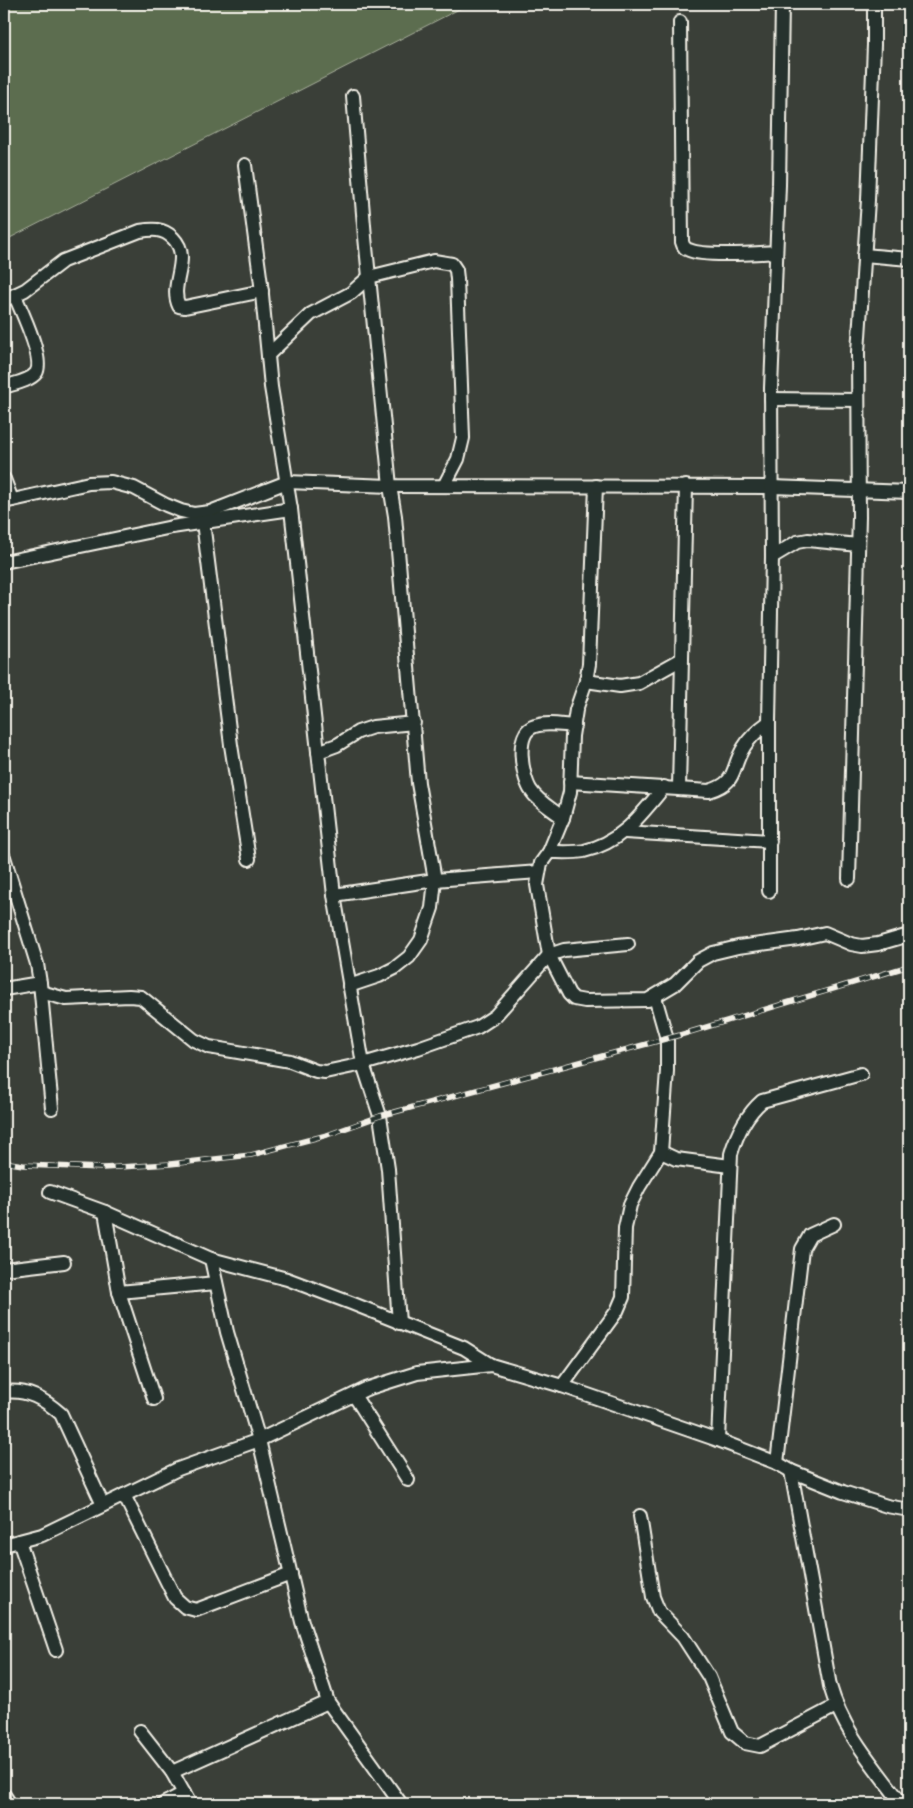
<svg xmlns="http://www.w3.org/2000/svg" width="913" height="1808" viewBox="0 0 913 1808" font-family="Caveat,sans-serif">
<style>
.green{fill:#5c6d4f;stroke:#a8af9c}
.lines{fill:none;stroke-linecap:round;stroke-linejoin:round}
.minor-casing{stroke:#f4f1e8;stroke-width:16}
.minor{stroke:#26332d;stroke-width:12}
.rail-casing{stroke:#f4f1e8;stroke-width:5.5}
.rail{stroke:#26332d;stroke-width:4;stroke-dasharray:11;stroke-linecap:butt}
</style>
<rect width="100%" height="100%" fill="#3a3f38"/>
<filter id="ink" filterUnits="userSpaceOnUse"><feTurbulence type="fractalNoise" baseFrequency=".02" numOctaves="2"/><feDisplacementMap in="SourceGraphic" scale="10" xChannelSelector="R" yChannelSelector="G"/><feConvolveMatrix kernelMatrix="1 2 1 2 8 2 1 2 1" color-interpolation-filters="sRGB"/></filter>
<g filter="url(#ink)">
<path class="green" d="M4,4h465l-465,237z"/>
<g class="lines">
<g class="minor-casing">
<g id="minor">
<path d="M680,22l2,220c1,4 3,7 7,8 15,7 68,3 87,2"/>
<path d="M245,165l16,119 10,103 20,122 43,386 29,169 17,52 8,53 11,154"/>
<path d="M864,255l45,4"/>
<path d="M4,300l21,-10 38,-29 77,-30c12,-2 23,-3 33,7 20,20 -5,46 6,68l6,1 77,-16"/>
<path d="M268,355l43,-41 40,-21 18,-16 65,-16 18,3 4,6 1,9 6,159 -5,21 -14,27"/>
<path d="M4,387c8,-3 26,-6 32,-14 9,-13 -15,-63 -21,-77"/>
<path d="M771,399l87,1"/>
<path d="M4,479l8,21"/>
<path d="M596,486l-7,178 -3,17 -10,29 -4,26 -2,56 -7,26 -14,34 -8,11 -4,22 12,70 20,39 5,5 11,2 63,-1 27,-16 23,-23 15,-8 25,-6 60,-8 27,-6 26,11 11,2 16,-2 31,-9"/>
<path d="M4,502l85,-19 22,-1 23,6 32,17 15,6 13,3 16,-2 77,-30 103,4 382,1 137,5"/>
<path d="M203,522l28,223 18,114"/>
<path d="M772,557l25,-15 11,-2 50,5"/>
<path d="M4,562l168,-35 119,-18"/>
<path d="M586,681l34,5 19,-3 43,-24"/>
<path d="M318,752l19,-7 21,-13 15,-5 41,-4"/>
<path d="M570,782l139,9c30,-9 21,-22 35,-44 6,-10 15,-18 25,-25"/>
<path d="M679,788l7,-302"/>
<path d="M563,818c-11,-9 -26,-17 -33,-29 -8,-14 -16,-57 5,-63 12,-4 26,-1 39,0"/>
<path d="M625,832l145,9"/>
<path d="M549,852c11,0 24,1 35,-1 37,-8 57,-36 80,-64"/>
<path d="M4,857l33,107 3,19"/>
<path d="M849,879l10,-362 -1,-165 10,-152 6,-155v-41"/>
<path d="M769,891v-169l3,-165 -1,-169 8,-203 3,-181"/>
<path d="M334,895l101,-15 104,-8"/>
<path d="M349,986l30,-10 16,-8 14,-11 12,-17 11,-32 3,-28 -17,-97 -23,-267 -5,-30 -25,-249 -12,-141"/>
<path d="M4,989l36,-6 12,125"/>
<path d="M41,992l25,7 63,-3 12,1 53,43 15,7 81,14 26,10 9,1 38,-8 55,-16 60,-21 17,-11 54,-61 15,-5 64,-6"/>
<path d="M661,1152l15,7 54,7"/>
<path d="M50,1192l55,20 106,47 76,20 64,24 113,45 27,17"/>
<path d="M105,1212l14,80 35,107"/>
<path d="M211,1259l16,73 32,108 43,182 26,80 73,102"/>
<path d="M4,1269l60,-7"/>
<path d="M119,1292l97,-9"/>
<path d="M562,1386l55,-75 6,-14 2,-69 5,-23 9,-18 22,-35 6,-81v-32l-12,-42"/>
<path d="M4,1392c23,-3 40,7 57,22l42,91"/>
<path d="M354,1395l54,85"/>
<path d="M718,1440l13,-286c6,-21 15,-39 31,-53l99,-27"/>
<path d="M777,1463l25,-214 8,-14 24,-11"/>
<path d="M791,1471l39,215c13,46 44,80 72,118"/>
<path d="M124,1495l51,103 10,9 11,3 95,-36"/>
<path d="M640,1516l13,81 6,15 24,25 26,40 23,55 13,11 15,3 76,-40"/>
<path d="M19,1541l37,109"/>
<path d="M4,1545l38,-10 136,-66 81,-29 107,-51 51,-16 74,-8 71,21 156,54 59,23 14,8 52,21 44,14 22,4"/>
<path d="M140,1731l32,41 18,32"/>
<path d="M172,1772l156,-70"/>
<path d="M4,1795l6,9"/>
<path d="M163,1804l21,-11"/>
</g>
</g>
<use href="#minor" class="minor"/>
<g class="rail-casing">
<path id="rail" d="M4,1162l19,3 80,3 67,-4 81,-9 76,-20 53,-19 300,-81 229,-69"/>
</g>
<use href="#rail" class="rail"/>
</g>
</g>
<rect width="913" height="1808" fill="none" stroke="#26332d" stroke-width="20"/>
<rect x="10" y="10" width="893" height="1788" fill="none" stroke="#f4f1e8" stroke-width="2" filter="url(#ink)"/>
</svg>
